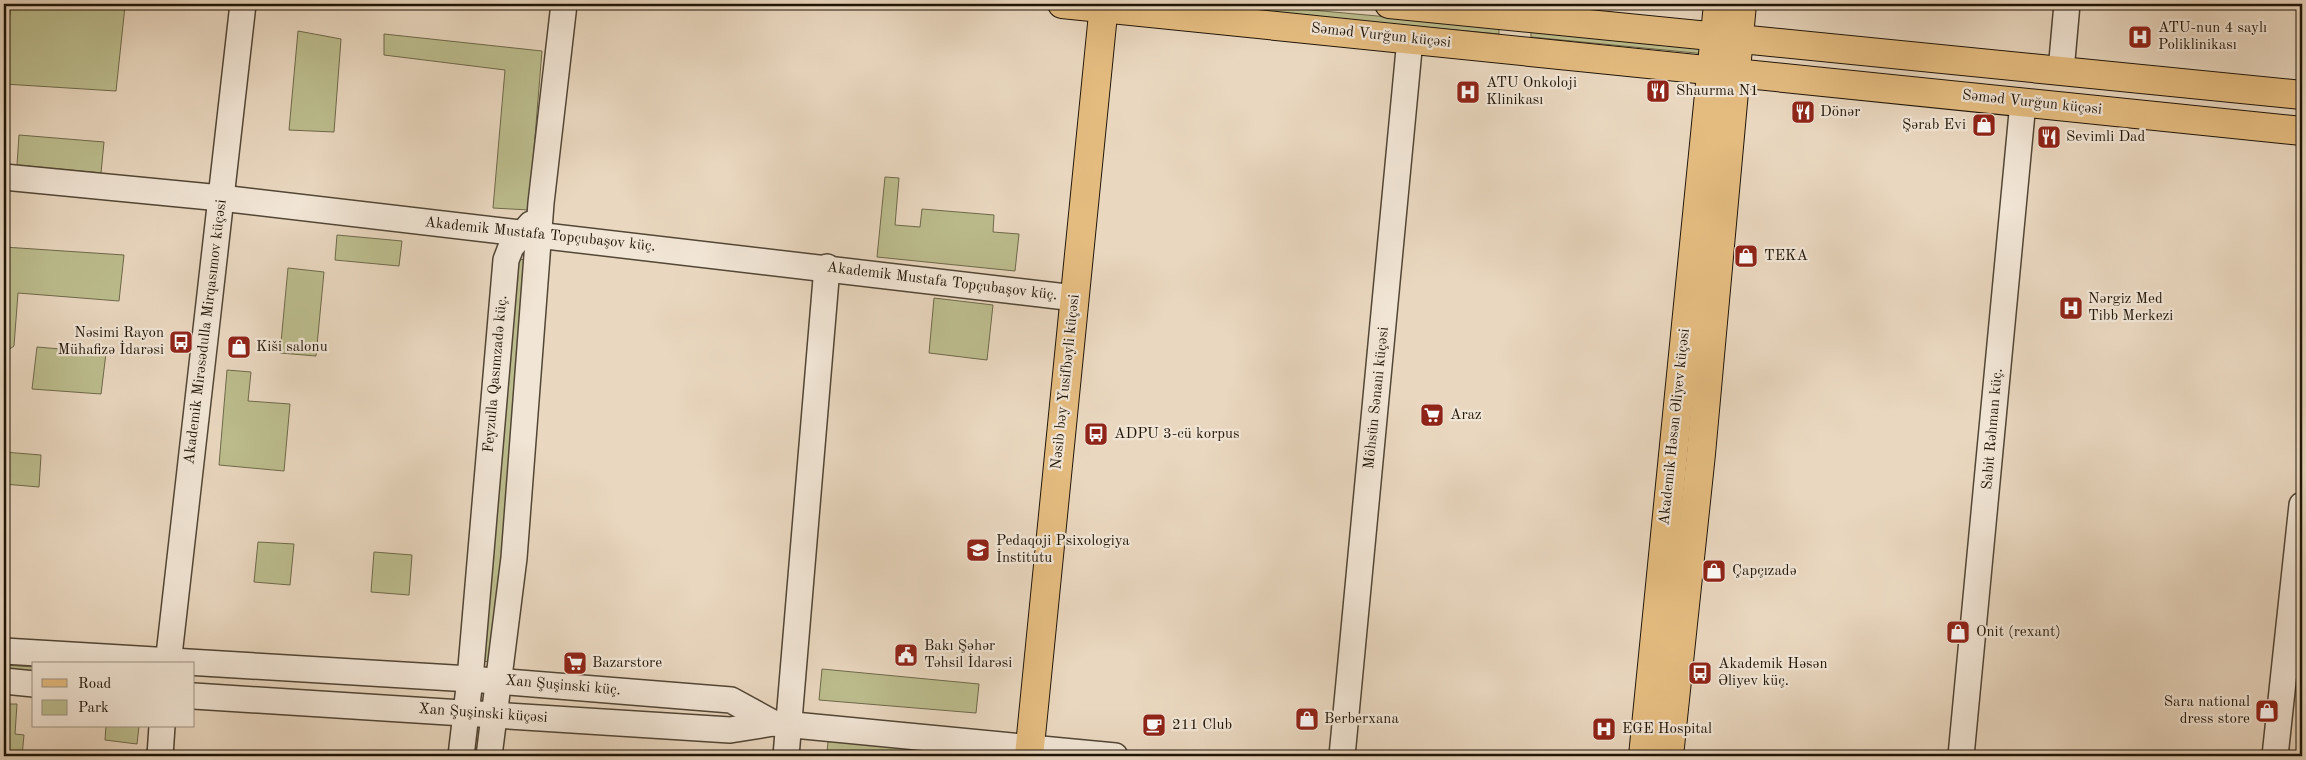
<svg xmlns="http://www.w3.org/2000/svg" width="2306" height="760" viewBox="0 0 2306 760" font-family="'Old Standard TT',serif">
<style>
.green{fill:#bcbd8e;stroke:#6e694a}
.lines{fill:none;stroke-linecap:round;stroke-linejoin:round}
.minor-casing{stroke:#524635;stroke-width:28}
.major-casing{stroke:#201507;stroke-width:30}
.minor{stroke:#f1e5d5;stroke-width:25}
.major{stroke:#e4bc80;stroke-width:28}
.labels{text-anchor:middle;dominant-baseline:central;stroke-width:4.5;stroke-linejoin:round;paint-order:stroke}
.poi-label{font-size:15px;fill:#201507;stroke:#f1e5d5;text-anchor:start}
.street-label{font-size:15px;fill:#201507;stroke:#f1e5d5}
</style>
<rect width="100%" height="100%" fill="#e9d7bf"/>
<filter id="stains"><feTurbulence type="fractalNoise" baseFrequency=".004" numOctaves="4"/><feColorMatrix values="0 0 0 0 .2 0 0 0 0 .09 0 0 0 0 .02 0 0 0 .5 -.17"/></filter>
<radialGradient id="worn" r=".72"><stop offset=".6" stop-color="#630" stop-opacity="0"/><stop offset="1" stop-color="#630" stop-opacity=".3"/></radialGradient>
<g class="green">
<path d="M11,4h82l32,2 -9,85 -112,-7v-21z"/>
<path d="M1177,4h68l254,23v7z"/>
<path d="M1531,30l175,17v7l-175,-17z"/>
<path d="M298,31l43,8 -7,93 -45,-2z"/>
<path d="M384,34l158,17 -13,159 -36,-2 12,-138 -121,-15z"/>
<path d="M19,135l85,7 -3,31 -84,-8z"/>
<path d="M885,177l14,1 -4,47 25,2 2,-18 72,6 -1,17 26,2 -4,37 -138,-14z"/>
<path d="M337,235l65,6 -3,25 -64,-6z"/>
<path d="M4,247l120,8 -5,46 -101,-8 -4,53 -10,7z"/>
<path d="M514,259l15,1 -35,402 -15,-1z"/>
<path d="M288,268l36,4 -8,84 -36,-3z"/>
<path d="M934,298l59,7 -6,55 -58,-7z"/>
<path d="M37,347l69,6 -5,41 -69,-5z"/>
<path d="M227,370l24,2 -3,29 42,3 -6,67 -65,-6z"/>
<path d="M4,452l37,3 -2,32 -35,-3z"/>
<path d="M258,542l36,2 -4,41 -36,-3z"/>
<path d="M374,552l38,3 -3,40 -38,-3z"/>
<path d="M4,665l30,2v7l-30,-3z"/>
<path d="M822,669l157,15 -3,29 -157,-13z"/>
<path d="M4,704h13l-2,30 9,1 -2,21h-18z"/>
<path d="M106,726h33l-2,18 -32,-4z"/>
<path d="M829,732l163,24h-107l-58,-4z"/>
</g>
<g class="lines">
<g class="minor-casing">
<g id="minor">
<path d="M2061,71l6,-67"/>
<path d="M4,177l217,21 854,100"/>
<path d="M4,651l466,28 261,21 42,23 342,33"/>
<path d="M168,664l75,-660"/>
<path d="M4,681l30,3"/>
<path d="M194,696l536,34 43,-7"/>
<path d="M160,756l2,-30"/>
<path d="M461,756l9,-77 36,-419 5,-13 20,-23"/>
<path d="M489,756l25,-198 27,-355 23,-199"/>
<path d="M786,756l41,-489"/>
<path d="M1342,756l68,-717"/>
<path d="M1961,756l62,-654"/>
<path d="M2275,756l27,-251"/>
</g>
</g>
<g class="major-casing">
<g id="major">
<path d="M1062,4l1240,127"/>
<path d="M1389,4l913,91"/>
<path d="M1029,756l75,-752"/>
<path d="M1643,756l75,-752"/>
<path d="M1669,756l32,-302 41,-450"/>
</g>
</g>
<use href="#minor" class="minor"/>
<use href="#major" class="major"/>
</g>
<defs>
<g id="hospital-square" transform="scale(1.25)"><rect x="-9" y="-9" width="18" height="18" rx="4" fill="#8f2418" stroke="#f1e5d5"/><path d="M-5-5h3v3.5h4V-5h3V5h-3V1.5h-4V5h-3Z" fill="#fff"/></g>
<g id="restaurant-square" transform="scale(1.25)"><rect x="-9" y="-9" width="18" height="18" rx="4" fill="#8f2418" stroke="#f1e5d5"/><path d="M-5-6h1v4h1v-4h1v4h1v-4h1v5L-1.5 .5V6h-2V.5L-5-1ZM5-6V6H3V1.5H1.5Q1.5-4 5-6Z" fill="#fff"/></g>
<g id="shop-square" transform="scale(1.25)"><rect x="-9" y="-9" width="18" height="18" rx="4" fill="#8f2418" stroke="#f1e5d5"/><path d="M-5-2.5h2.3a2.7 3.5 0 0 1 5.4 0H5L5.5 6h-11ZM-1.5-2.5h3a1.5 2.3 0 0 0-3 0Z" fill="#fff"/></g>
<g id="bus-square" transform="scale(1.25)"><rect x="-9" y="-9" width="18" height="18" rx="4" fill="#8f2418" stroke="#f1e5d5"/><path d="M-5-6H5V4H4V6H2V4H-2V6H-4V4H-5ZM-3.5-4V0h7V-4ZM-3.5 1.2v1.5H-2V1.2ZM2 1.2v1.5H3.5V1.2Z" fill="#fff"/></g>
<g id="supermarket-square" transform="scale(1.25)"><rect x="-9" y="-9" width="18" height="18" rx="4" fill="#8f2418" stroke="#f1e5d5"/><path d="M-6-5.5h2.5l.6 2H6L4.5 2H-2.5L-4.4-4H-6ZM-1.5 3.2a1.3 1.3 0 1 0 .1 0ZM3 3.2a1.3 1.3 0 1 0 .1 0Z" fill="#fff"/></g>
<g id="university-square" transform="scale(1.25)"><rect x="-9" y="-9" width="18" height="18" rx="4" fill="#8f2418" stroke="#f1e5d5"/><path d="M0-5L7-2L0 1L-7-2ZM-4 1L0 2.5L4 1V4Q0 6-4 4Z" fill="#fff"/></g>
<g id="civic-square" transform="scale(1.25)"><rect x="-9" y="-9" width="18" height="18" rx="4" fill="#8f2418" stroke="#f1e5d5"/><path d="M-.6-6.5H3V-4.5H.6V-3L4-1V1h2V6H-6V1h2V-1L-.6-3ZM-1.2 2.5V6h2.4V2.5Z" fill="#fff"/></g>
<g id="cafe-square" transform="scale(1.25)"><rect x="-9" y="-9" width="18" height="18" rx="4" fill="#8f2418" stroke="#f1e5d5"/><path d="M-5.5-4.5H6V0H3Q3 3.5 0 3.5H-2.5Q-5.5 3.5-5.5 0ZM3-3.2v2h1.7v-2ZM-6 4.5H4V6H-6Z" fill="#fff"/></g>
</defs>
<g fill-rule="evenodd">
<use href="#hospital-square" x="2140" y="37"/>
<use href="#restaurant-square" x="1658" y="91"/>
<use href="#hospital-square" x="1468" y="92"/>
<use href="#restaurant-square" x="1803" y="112"/>
<use href="#shop-square" x="1984" y="125"/>
<use href="#restaurant-square" x="2049" y="137"/>
<use href="#shop-square" x="1746" y="256"/>
<use href="#hospital-square" x="2071" y="308"/>
<use href="#bus-square" x="181" y="342"/>
<use href="#shop-square" x="239" y="347"/>
<use href="#supermarket-square" x="1432" y="415"/>
<use href="#bus-square" x="1096" y="434"/>
<use href="#university-square" x="978" y="550"/>
<use href="#shop-square" x="1714" y="571"/>
<use href="#shop-square" x="1958" y="632"/>
<use href="#civic-square" x="906" y="655"/>
<use href="#supermarket-square" x="575" y="663"/>
<use href="#bus-square" x="1700" y="673"/>
<use href="#shop-square" x="2267" y="711"/>
<use href="#shop-square" x="1307" y="719"/>
<use href="#cafe-square" x="1154" y="725"/>
<use href="#hospital-square" x="1604" y="729"/>
</g>
<g class="labels">
<g class="poi-label">
<text x="2158" y="28">ATU-nun 4 saylı<tspan x="2158" dy="17">Poliklinikası</tspan></text>
<text x="1486" y="83">ATU Onkoloji<tspan x="1486" dy="17">Klinikası</tspan></text>
<text x="1676" y="91">Shaurma N1</text>
<text x="1820" y="112">Dönər</text>
<text x="1966" y="125" text-anchor="end">Şərab Evi</text>
<text x="2066" y="137">Sevimli Dad</text>
<text x="1764" y="256">TEKA</text>
<text x="2088" y="299">Nərgiz Med<tspan x="2088" dy="17">Tibb Merkezi</tspan></text>
<text x="164" y="333" text-anchor="end">Nəsimi Rayon<tspan x="164" dy="17">Mühafizə İdarəsi</tspan></text>
<text x="256" y="347">Kiši salonu</text>
<text x="1450" y="415">Araz</text>
<text x="1114" y="434">ADPU 3-cü korpus</text>
<text x="996" y="541">Pedaqoji Psixologiya<tspan x="996" dy="17">İnstitutu</tspan></text>
<text x="1732" y="571">Çapçızadə</text>
<text x="1976" y="632">Onit (rexant)</text>
<text x="924" y="646">Bakı Şəhər<tspan x="924" dy="17">Təhsil İdarəsi</tspan></text>
<text x="592" y="663">Bazarstore</text>
<text x="1718" y="664">Akademik Həsən<tspan x="1718" dy="17">Əliyev küç.</tspan></text>
<text x="2250" y="702" text-anchor="end">Sara national<tspan x="2250" dy="17">dress store</tspan></text>
<text x="1324" y="719">Berberxana</text>
<text x="1172" y="725">211 Club</text>
<text x="1622" y="729">EGE Hospital</text>
</g>
<g class="street-label">
<text transform="translate(1381 36) rotate(6)">Səməd Vurğun küçəsi</text>
<text transform="translate(2032 103) rotate(6)">Səməd Vurğun küçəsi</text>
<text transform="translate(540 235) rotate(6)">Akademik Mustafa Topçubaşov küç.</text>
<text transform="translate(942 282) rotate(7)">Akademik Mustafa Topçubaşov küç.</text>
<text transform="translate(206 332) rotate(-83)">Akademik Mirəsədulla Mirqasımov küçəsi</text>
<text transform="translate(496 374) rotate(-85)">Feyzulla Qasımzadə küç.</text>
<text transform="translate(1066 382) rotate(-84)">Nəsib bəy Yusifbəyli küçəsi</text>
<text transform="translate(1377 398) rotate(-84)">Möhsün Sənani küçəsi</text>
<text transform="translate(1675 427) rotate(-84)">Akademik Həsən Əliyev küçəsi</text>
<text transform="translate(1993 429) rotate(-85)">Sabit Rəhman küç.</text>
<text transform="translate(563 686) rotate(5)">Xan Şuşinski küç.</text>
<text transform="translate(483 714) rotate(4)">Xan Şuşinski küçəsi</text>
</g>
</g>
<rect width="2306" height="760" fill="none" stroke="#e9d7bf" stroke-width="20"/>
<rect x="5" y="5" width="2296" height="750" fill="none" stroke="#201507" stroke-width="2.5"/>
<rect x="10" y="10" width="2286" height="740" fill="none" stroke="#201507"/>
<rect x="32" y="662" width="162" height="65" fill="#f1e5d5" stroke="#9d9283"/>
<rect x="42" y="679" width="25" height="8" fill="#e4bc80" stroke="#9d9283"/>
<text x="78" y="688" font-size="15" fill="#201507">Road</text>
<rect x="42" y="700" width="25" height="15" fill="#bcbd8e" stroke="#9d9283"/>
<text x="78" y="712" font-size="15" fill="#201507">Park</text>
<rect width="100%" height="100%" filter="url(#stains)"/>
<rect width="100%" height="100%" fill="url(#worn)"/>
</svg>
